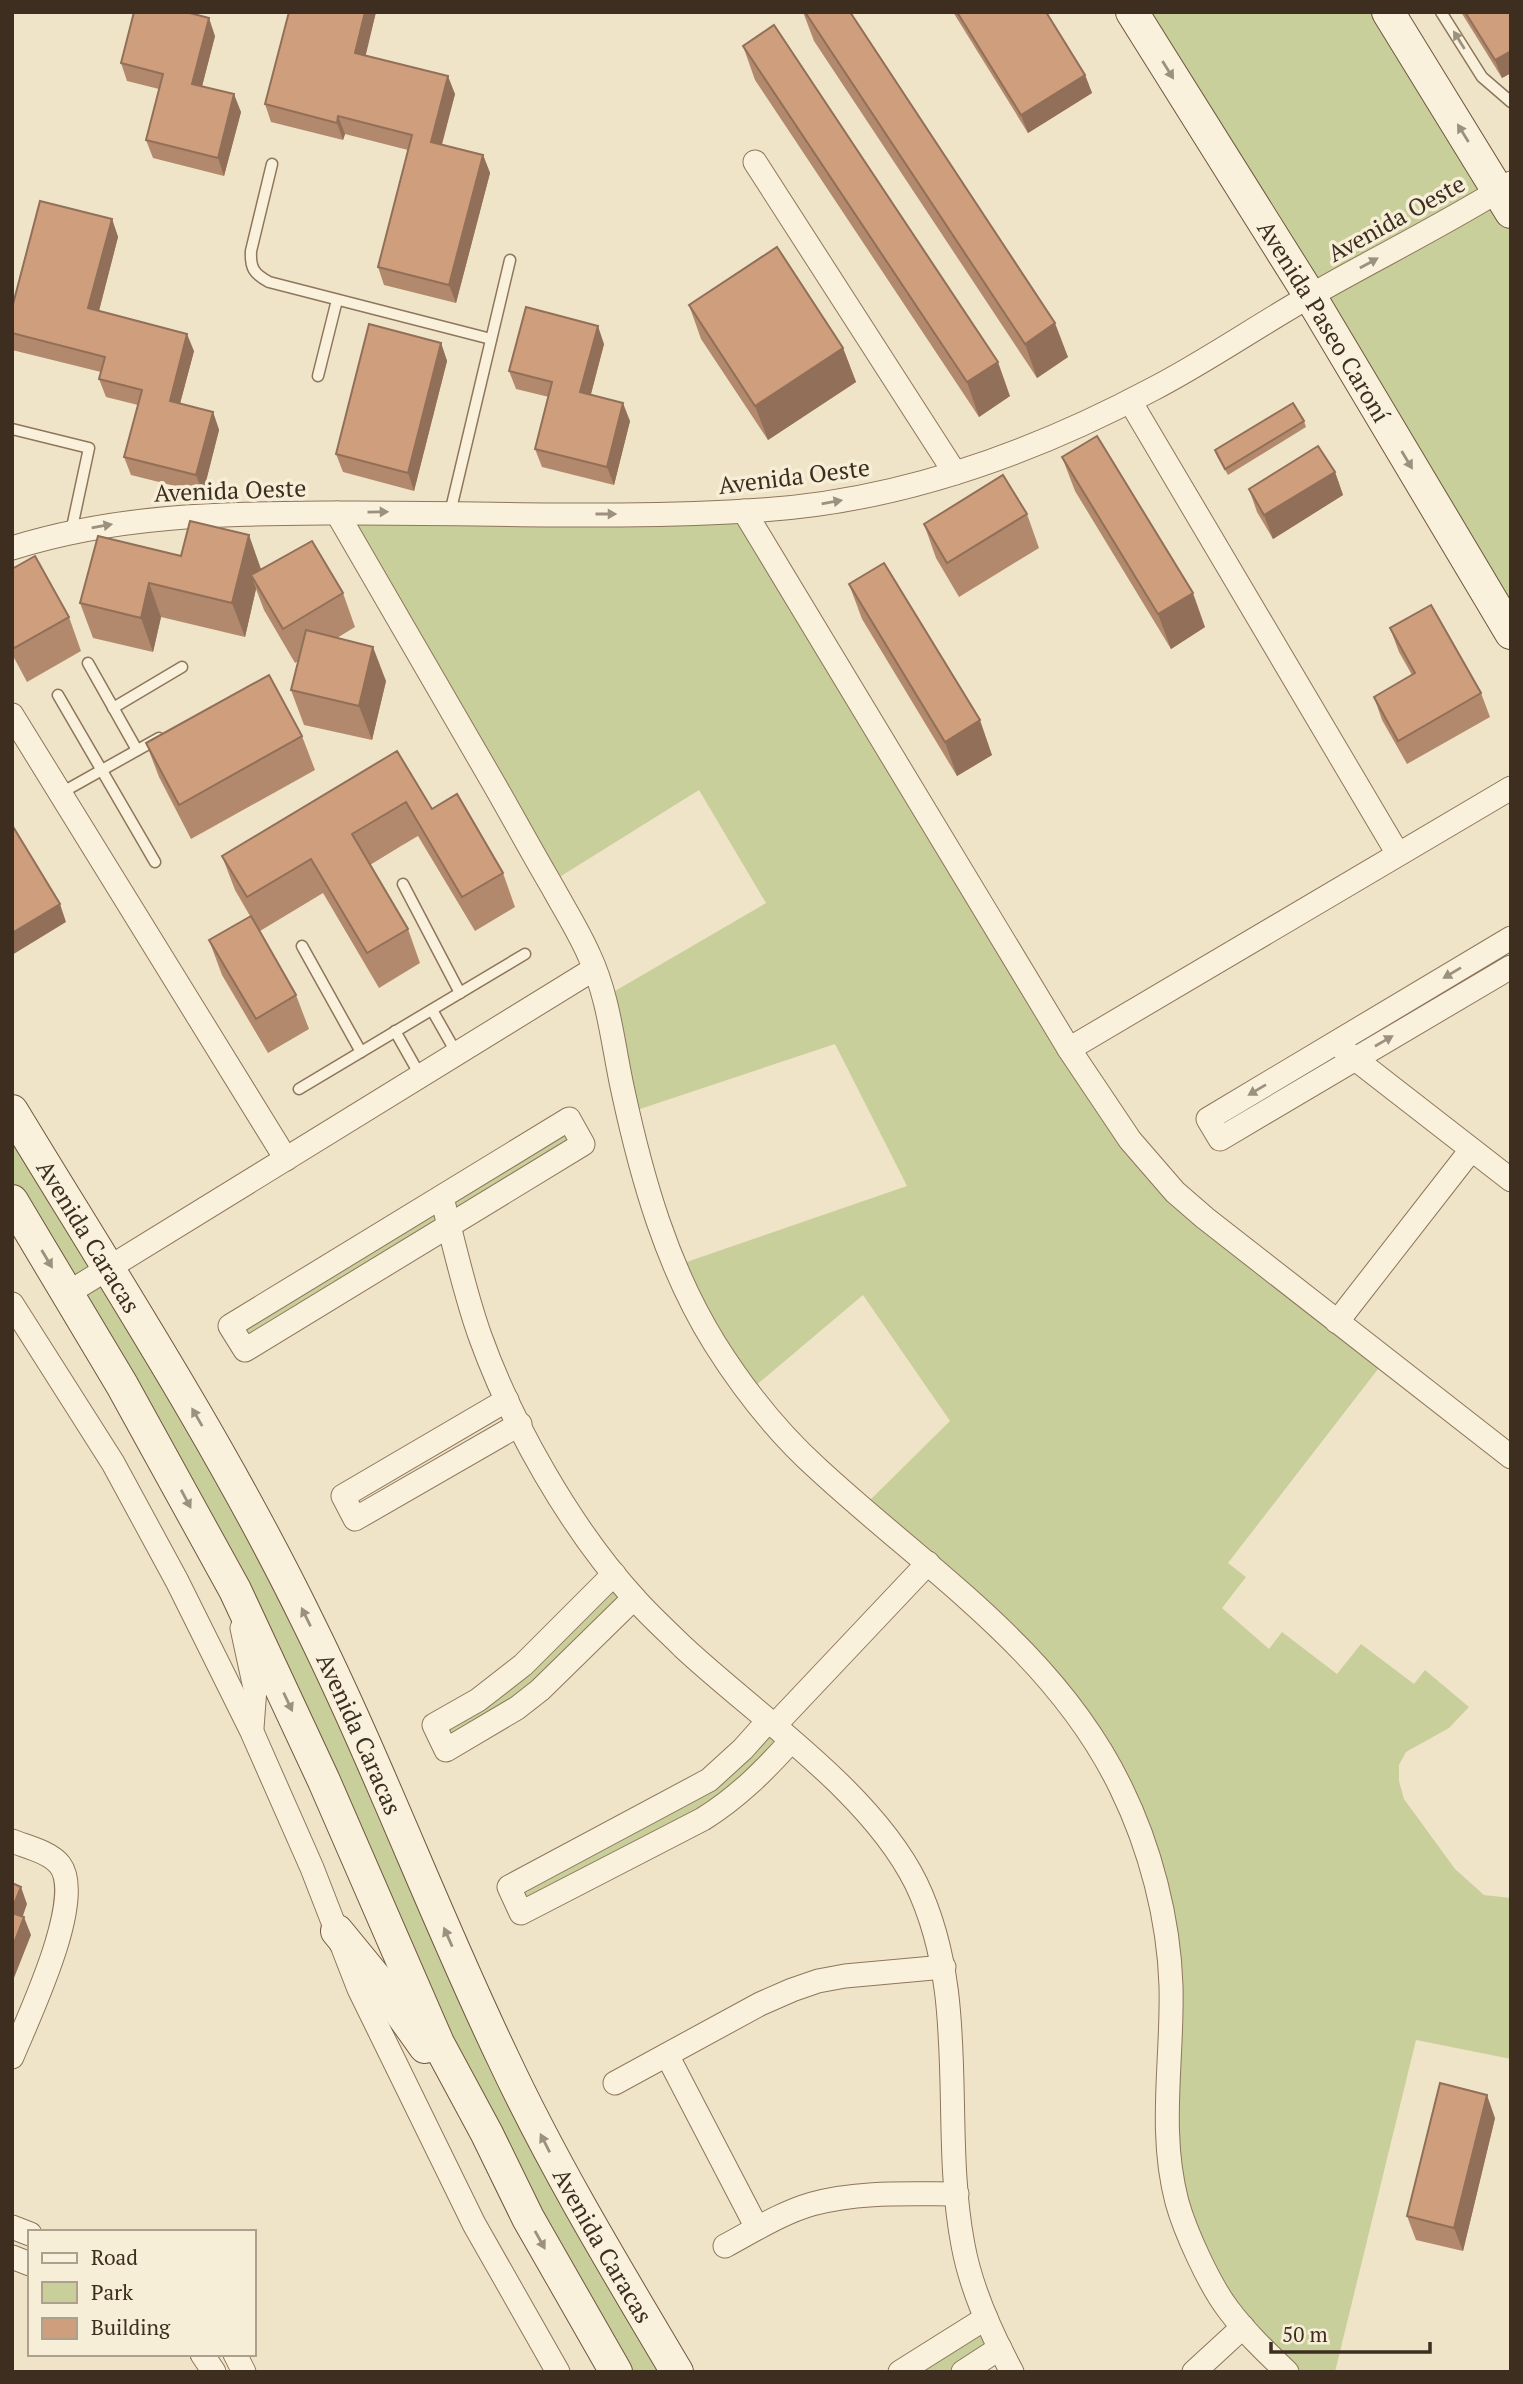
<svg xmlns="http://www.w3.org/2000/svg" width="1523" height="2384" viewBox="0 0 1523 2384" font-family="'PT Serif',serif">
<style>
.green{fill:#c9cf9b}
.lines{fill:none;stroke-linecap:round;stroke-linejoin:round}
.lane-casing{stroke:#8d765c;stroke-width:13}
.street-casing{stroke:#8d765c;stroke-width:25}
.secondary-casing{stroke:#6f573f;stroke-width:34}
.lane{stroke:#faf1dc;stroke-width:10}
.street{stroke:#faf1dc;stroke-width:23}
.secondary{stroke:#faf1dc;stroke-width:32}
.wall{fill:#b2896c}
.shaded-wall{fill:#916f58}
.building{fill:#cf9f7d;stroke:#916f58;stroke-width:2}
.oneway{fill:#9c907e}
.labels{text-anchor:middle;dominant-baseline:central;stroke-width:7;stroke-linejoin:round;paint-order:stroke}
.street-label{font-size:24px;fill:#3d2e20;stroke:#f7eed8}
</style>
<rect width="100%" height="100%" fill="#f0e4c8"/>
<g class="green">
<path d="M1132,12h256l123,200v421z"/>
<path d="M744,511l386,629 255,220 -157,203 18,14 -24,31 47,41 13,-17 55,42 24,-30 53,40 11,-14 44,37 -20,21 -43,24 -7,13v16l5,18 51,70 29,26 27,3v161l-95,-19 -81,332h-48l-44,-45 -66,-124 -16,-292 -75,-185 -224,-218 88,-87 -87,-126 -115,97 -73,-126 232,-80 -72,-142 -207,69 -25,-115 163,-95 -67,-113 -149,93 -213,-370z"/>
<path d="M12,1111l135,220 276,550 254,491h-61l-271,-544 -333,-627z"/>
<path d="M569,1119l14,25 -338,206 -15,-24z"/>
<path d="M614,1574l20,24 -94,92 -94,60 -12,-25 44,-25z"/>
<path d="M768,1721l23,20 -27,31 -243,141 -12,-26 182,-96z"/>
<path d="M987,2320l12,26 -42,26h-56z"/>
</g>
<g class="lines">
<g class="lane-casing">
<g id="lane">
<path d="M1441,12l41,65 29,25"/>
<path d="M272,164l-21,87c-1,17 3,23 18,31l222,57"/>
<path d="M318,376l19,-76"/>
<path d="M12,429l77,19 -18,84"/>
<path d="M450,513l60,-253"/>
<path d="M88,663l49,87"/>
<path d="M58,695l97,167"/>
<path d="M113,708l69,-41"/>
<path d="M61,793l98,-55"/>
<path d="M403,884l57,109"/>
<path d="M302,946l59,106"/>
<path d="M432,1010l25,44"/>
<path d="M395,1031l26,46"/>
<path d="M299,1089l226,-135"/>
</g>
</g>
<g class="street-casing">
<g id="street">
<path d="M755,162l200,311"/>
<path d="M1130,401l268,453"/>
<path d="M744,511l325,538 61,91 45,52 30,26 306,239"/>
<path d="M337,513c52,90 105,181 157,271 20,35 39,70 59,104 12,22 26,44 36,67 20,42 24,91 34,136 19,88 44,176 92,253 29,46 63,89 103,125 108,100 237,182 303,319 29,59 48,131 50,198 2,73 -13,144 6,216 8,29 32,82 51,107 17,23 38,43 59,63"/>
<path d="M12,548c109,-34 210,-34 322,-35 142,-1 286,7 428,-3 137,-9 271,-57 391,-121 54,-28 104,-63 157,-93 66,-38 136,-72 201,-113"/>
<path d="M12,715l274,444"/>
<path d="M1511,938l-303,181 12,20 291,-172"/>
<path d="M1069,1049l442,-261"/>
<path d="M1345,1051l166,129"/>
<path d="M569,1119l14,25 -338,206 -15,-24z"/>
<path d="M442,1198c12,46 22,93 38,138 32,89 91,193 155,263 15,17 32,32 48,48 74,69 188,145 233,236 55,114 24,241 47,362 8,44 28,88 49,127"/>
<path d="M68,1293l526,-324"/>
<path d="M12,1304l101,159 64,118 75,151 60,136 47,121 115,235 84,148"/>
<path d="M1337,1322l134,-172"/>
<path d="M507,1400l-164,96 12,23 165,-95"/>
<path d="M614,1574l-91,91 -45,35 -44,25 12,25 71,-42 23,-18 94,-92"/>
<path d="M242,1628l13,60 -3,40"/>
<path d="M768,1721l-25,28 -34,31 -200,107 12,26 182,-94c34,-21 61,-48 88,-78"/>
<path d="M774,1726l154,-163"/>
<path d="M12,1841c15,6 38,11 48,24 26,34 -33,155 -48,192"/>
<path d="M667,2055l90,173"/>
<path d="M615,2083l145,-79 32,-14 26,-9 27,-5 99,-9"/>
<path d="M12,2227l18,7"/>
<path d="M725,2246c28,-15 56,-33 87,-42 47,-13 97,-10 145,-10"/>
<path d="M12,2257l18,7"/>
<path d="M202,2354l12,18"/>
<path d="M235,2354l9,18"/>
<path d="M900,2372l86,-54"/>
<path d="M963,2372l37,-24"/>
<path d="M1194,2372l49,-45"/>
</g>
</g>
<g class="secondary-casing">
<g id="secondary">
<path id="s1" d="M1132,12l178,284 201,337"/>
<path d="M1388,12l123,200"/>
<path id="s2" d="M12,1111c102,168 209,333 295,509 71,143 127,294 196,438 51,109 113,211 174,314"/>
<path d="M12,1201l110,184 113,205 89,191 114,262 49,91 41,84 88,154"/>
<path d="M337,1931l41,50 47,66"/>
</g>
</g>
<use href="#lane" class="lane"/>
<use href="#street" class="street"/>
<use href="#secondary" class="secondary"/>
</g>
<g class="wall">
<path d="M376,12l-11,43 90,39 -14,51 42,10 7,18 -34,130 -72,-18 -6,-18 30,-117 -63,-16 -2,6 -72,-18 -6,-18z"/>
<path d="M803,12h47l218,345 -31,21 -223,-337z"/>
<path d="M953,12h93l39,63 7,18 -64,40z"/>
<path d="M1461,12h50v61l-9,5z"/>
<path d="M215,36l-13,50 39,26 -17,64 -71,-18 -7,-18 13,-51 -32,-8 -6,-18z"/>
<path d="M743,46l267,350 -31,21 -224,-337z"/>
<path d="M112,219l6,18 -19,74 95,40 -14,52 33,9 6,18 -16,63 -72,-18 -7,-18 14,-52 -32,-8 -7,-18 2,-7 -89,-22v-42z"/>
<path d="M689,305l154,43 13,34 -88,58 -67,-101z"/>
<path d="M441,343l6,18 -33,130 -71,-19 -7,-18z"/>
<path d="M604,344l-13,50 39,27 -16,64 -72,-18 -7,-18 14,-52 -33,-8 -7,-18z"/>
<path d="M1304,421l2,6 -78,48 -11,-19 -2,-6z"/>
<path d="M1062,457l143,170 -34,22 -96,-158z"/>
<path d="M1335,472l8,23 -70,44 -16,-27 -8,-23z"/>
<path d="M1027,514l12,34 -80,49 -23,-39 -12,-34z"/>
<path d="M181,556l80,14 82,23 12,34 -18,11 49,43 -14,59 -68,-15 -13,-35 7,-29 -3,2 -31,-53 -8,-21 -11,48 -84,-20 -8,35 -60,-14 -13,-35z"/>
<path d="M12,569l57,48 12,34 -54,31 -15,-28z"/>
<path d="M849,584l143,171 -35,21 -95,-157z"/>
<path d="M1390,628l91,65 9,24 -83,47 -25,-44 -8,-23 38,-22 -13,-23z"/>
<path d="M302,736l13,34 -124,69 -32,-62 -13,-34z"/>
<path d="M397,751l35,58 71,64 12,34 -40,24 -57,-95 -17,10 -31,19 38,64 12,34 -41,25 -56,-95 -63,38 36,64 13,34 -41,24 -46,-78 -13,-35 41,-24 -15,-26 -13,-34z"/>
<path d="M1495,2118l-32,133 -47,-11 -9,-24z"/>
</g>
<g class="shaded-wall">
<path d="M365,12h11l-14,59 -7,-18z"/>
<path d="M209,18l6,18 -17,66 -6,-18z"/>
<path d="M1511,51v22l-9,5 -7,-18z"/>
<path d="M1085,75l7,18 -64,40 -7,-18z"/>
<path d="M448,76l7,18 -17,66 -7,-18z"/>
<path d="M234,94l7,18 -17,64 -6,-18z"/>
<path d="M338,116l7,18 -2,6 -6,-17z"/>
<path d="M483,155l7,18 -34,130 -7,-18z"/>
<path d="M112,219l6,18 -23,89 -7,-18z"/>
<path d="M1055,323l13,34 -31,21 -12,-34z"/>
<path d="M598,326l6,18 -17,65 -7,-17z"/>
<path d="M187,334l7,17 -18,68 -6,-18z"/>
<path d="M441,343l6,18 -33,130 -6,-18z"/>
<path d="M843,348l13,34 -88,58 -13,-34z"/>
<path d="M998,362l12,34 -31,21 -12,-35z"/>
<path d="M623,403l7,18 -16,64 -7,-18z"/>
<path d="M213,412l6,18 -16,63 -7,-18z"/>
<path d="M1335,472l8,23 -70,44 -9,-24z"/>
<path d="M249,535l12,34 -10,6 5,14 -11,48 -13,-34z"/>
<path d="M149,583l12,34 -8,35 -12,-34z"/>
<path d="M1193,593l12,34 -34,22 -13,-35z"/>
<path d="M373,647l13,34 -14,59 -13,-34z"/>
<path d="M980,720l12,35 -35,21 -12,-34z"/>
<path d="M60,904l6,18 -54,33v-22z"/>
<path d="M21,1887l6,17 -9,26 -6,-15v-6z"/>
<path d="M24,1917l7,18 -19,48v-35z"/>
<path d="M1487,2095l8,23 -32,133 -9,-23z"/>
</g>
<g class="building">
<path d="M134,12h52l23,6 -17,66 42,10 -16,64 -72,-18 17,-66 -42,-11z"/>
<path d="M289,12h76l-10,41 93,23 -17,66 52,13 -34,130 -71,-18 34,-132 -74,-19 -1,7 -72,-19z"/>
<path d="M805,12h45l205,311 -30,21z"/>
<path d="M957,12h89l39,63 -64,40z"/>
<path d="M1465,12h46v39l-16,9z"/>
<path d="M774,25l224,337 -31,20 -224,-336z"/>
<path d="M40,201l72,18 -24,89 99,26 -17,67 43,11 -17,63 -72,-18 18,-67 -43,-11 6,-22 -93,-24v-25z"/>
<path d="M777,247l66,101 -88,58 -66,-101z"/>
<path d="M526,307l72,19 -18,66 43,11 -16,64 -72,-18 17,-67 -43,-11z"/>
<path d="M369,324l72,19 -33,130 -72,-19z"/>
<path d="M1293,403l11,18 -79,48 -10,-19z"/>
<path d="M1097,436l96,157 -35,21 -96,-157z"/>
<path d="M1318,446l17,26 -71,43 -15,-26z"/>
<path d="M1003,475l24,39 -80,49 -23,-39z"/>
<path d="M190,521l59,14 -17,68 -83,-20 -8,35 -61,-15 18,-67 83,20z"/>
<path d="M312,541l31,52 -60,36 -32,-54z"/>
<path d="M35,556l34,61 -55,31 -2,-4v-75z"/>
<path d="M884,563l96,157 -35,22 -96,-158z"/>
<path d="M1431,605l50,88 -83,48 -24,-44 41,-24 -25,-45z"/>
<path d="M306,630l67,17 -14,59 -68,-16z"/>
<path d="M269,675l33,61 -123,69 -33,-62z"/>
<path d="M397,751l35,58 25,-15 46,79 -41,24 -56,-95 -54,32 56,95 -41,24 -56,-94 -64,38 -25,-41z"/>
<path d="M12,825l48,79 -48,29z"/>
<path d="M251,916l45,79 -40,24 -47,-79z"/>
<path d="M12,1883l9,4 -9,22z"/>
<path d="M12,1913l12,4 -12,31z"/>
<path d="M1440,2083l47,12 -33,133 -47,-12z"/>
</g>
<defs><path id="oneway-solid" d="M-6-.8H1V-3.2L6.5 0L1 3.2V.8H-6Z" transform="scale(1.75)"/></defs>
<g class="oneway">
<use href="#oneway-solid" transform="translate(1459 40) rotate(-122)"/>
<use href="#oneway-solid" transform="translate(1168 70) rotate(58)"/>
<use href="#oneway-solid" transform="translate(1463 133) rotate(-122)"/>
<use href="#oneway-solid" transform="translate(1369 263) rotate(-29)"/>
<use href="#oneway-solid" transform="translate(1407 460) rotate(59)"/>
<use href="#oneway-solid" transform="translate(832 502) rotate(-10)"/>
<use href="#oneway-solid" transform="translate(378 512) rotate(-1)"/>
<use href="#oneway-solid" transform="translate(606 514)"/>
<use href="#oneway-solid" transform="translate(102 526) rotate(-10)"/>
<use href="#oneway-solid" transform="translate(1452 973) rotate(149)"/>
<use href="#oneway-solid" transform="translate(1384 1041) rotate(-30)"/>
<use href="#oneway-solid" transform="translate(1257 1090) rotate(149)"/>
<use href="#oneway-solid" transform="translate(47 1259) rotate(59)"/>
<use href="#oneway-solid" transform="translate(197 1417) rotate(-120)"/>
<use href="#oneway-solid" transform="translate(186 1499) rotate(62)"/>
<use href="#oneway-solid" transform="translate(306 1617) rotate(-116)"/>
<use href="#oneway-solid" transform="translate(288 1702) rotate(65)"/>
<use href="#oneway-solid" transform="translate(448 1937) rotate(-114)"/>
<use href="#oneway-solid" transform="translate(545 2143) rotate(-117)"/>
<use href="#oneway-solid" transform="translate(540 2240) rotate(61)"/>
</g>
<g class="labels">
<g class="street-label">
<text transform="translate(1396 218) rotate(-29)">Avenida Oeste</text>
<text stroke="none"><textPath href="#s1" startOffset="364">Avenida Paseo Caroní</textPath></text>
<text transform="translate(794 476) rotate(-7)">Avenida Oeste</text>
<text transform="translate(230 490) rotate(-2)">Avenida Oeste</text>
<text stroke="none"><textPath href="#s2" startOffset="147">Avenida Caracas</textPath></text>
<text stroke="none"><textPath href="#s2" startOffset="714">Avenida Caracas</textPath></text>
<text stroke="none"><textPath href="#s2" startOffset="1281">Avenida Caracas</textPath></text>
</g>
</g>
<rect width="1523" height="2384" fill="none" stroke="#3d2e20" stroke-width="28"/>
<rect x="28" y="2230" width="228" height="126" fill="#f7eed8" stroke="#ada18e" stroke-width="2"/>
<rect x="42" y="2253" width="35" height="10" fill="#faf1dc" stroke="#ada18e" stroke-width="2"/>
<text x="91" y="2265" font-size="21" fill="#3d2e20">Road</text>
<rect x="42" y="2282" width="35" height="21" fill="#c9cf9b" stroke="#ada18e" stroke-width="2"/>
<text x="91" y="2300" font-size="21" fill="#3d2e20">Park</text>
<rect x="42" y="2318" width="35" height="21" fill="#cf9f7d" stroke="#ada18e" stroke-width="2"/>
<text x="91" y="2335" font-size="21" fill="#3d2e20">Building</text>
<path d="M1271 2342v10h159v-10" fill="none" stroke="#3d2e20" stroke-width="3.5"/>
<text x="1282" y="2342" font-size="21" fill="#3d2e20" stroke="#f7eed8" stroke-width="5" paint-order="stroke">50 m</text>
</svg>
